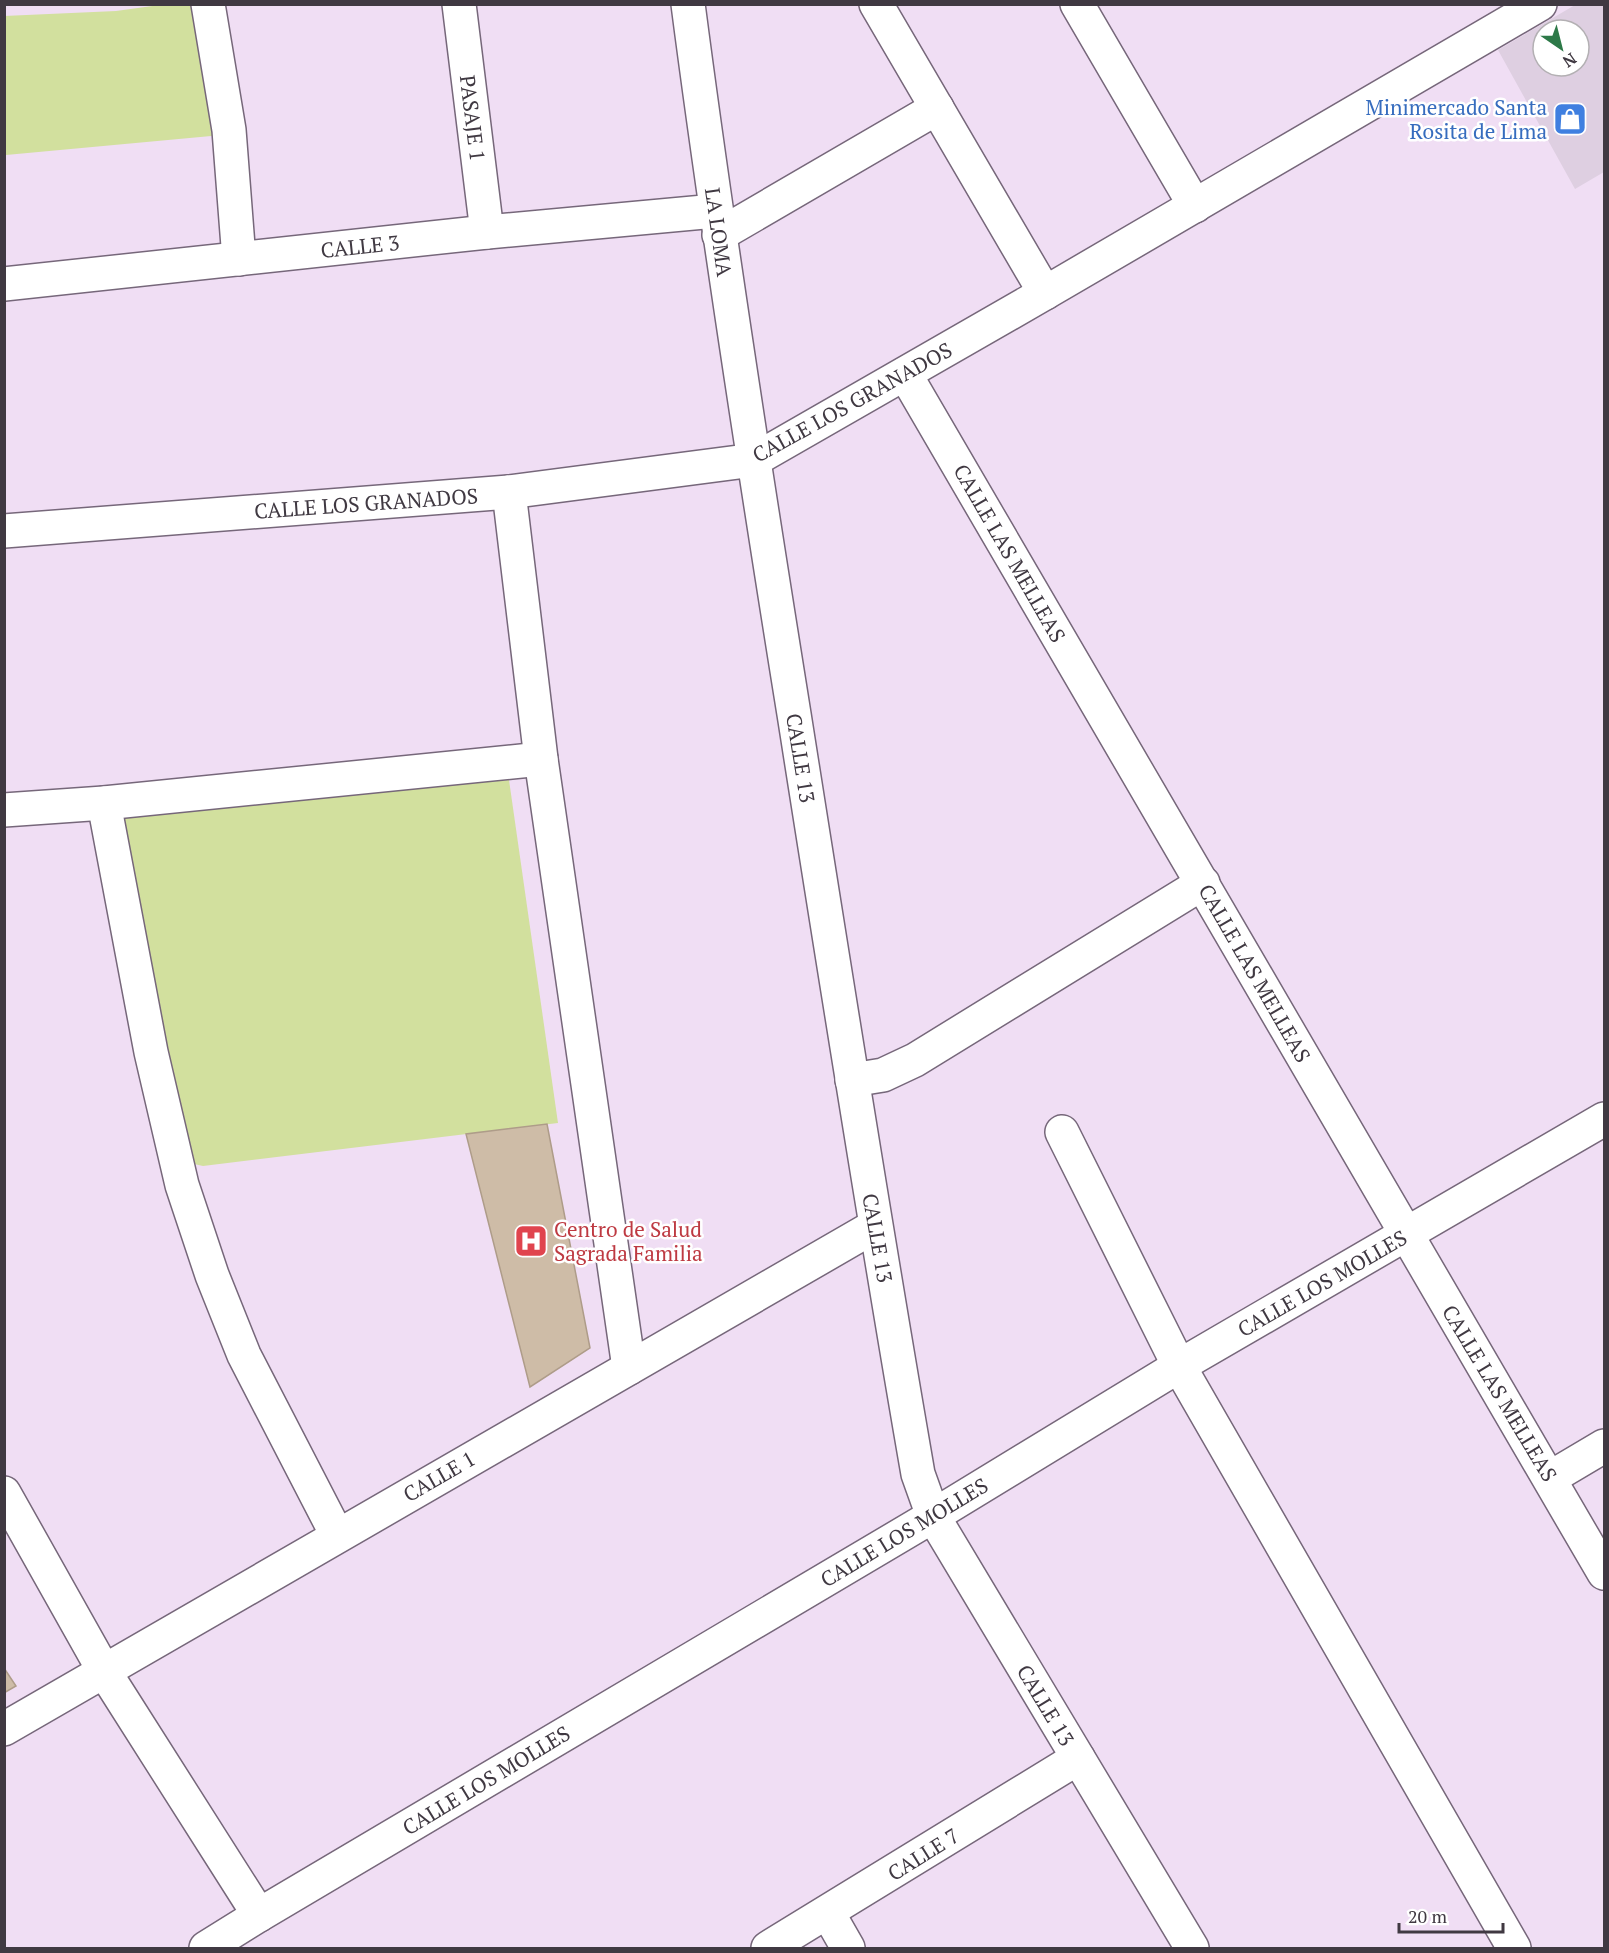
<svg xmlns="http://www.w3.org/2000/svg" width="1609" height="1953" viewBox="0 0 1609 1953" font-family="'PT Serif',serif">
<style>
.commercial{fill:#decfe1;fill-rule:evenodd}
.green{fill:#d2e09e}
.building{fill:#cebca7;stroke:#ae9c89;stroke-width:1.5}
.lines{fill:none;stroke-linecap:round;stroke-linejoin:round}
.minor-casing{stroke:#76677a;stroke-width:36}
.minor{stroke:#fff;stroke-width:33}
.labels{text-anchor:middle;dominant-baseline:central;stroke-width:5;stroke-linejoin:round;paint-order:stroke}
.shop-label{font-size:21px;fill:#366cbe;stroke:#fff;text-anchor:end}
.street-label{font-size:21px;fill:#403942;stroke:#fff}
.health-label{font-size:21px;fill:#be3a42;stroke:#fff;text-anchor:start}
</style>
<rect width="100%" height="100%" fill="#f0def4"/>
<path class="commercial" d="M1575,5h29v167l-29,17 -77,-139zM1543,30h36v36h-36z"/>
<g class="green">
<path d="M167,4l32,1 23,130 -216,20 -2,-139 112,-5z"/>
<path d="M509,780l49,343 -355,43 -9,-2 -82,-348z"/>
</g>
<g class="building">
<path d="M547,1124l43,224 -60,39 -64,-253z"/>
<path d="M4,1668l12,18 -12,7z"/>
</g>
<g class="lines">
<g class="minor-casing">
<g id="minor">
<path d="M208,4l21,126 10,129"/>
<path d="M459,4l28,228"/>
<path d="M688,4c31,238 68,474 106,710 40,254 80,507 124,760l15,42 259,432"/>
<path d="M876,4l169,289"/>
<path d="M1077,4l118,202"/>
<path d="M719,235l218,-127"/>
<path d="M4,284l483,-52 228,-21"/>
<path d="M905,374l699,1199"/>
<path d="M509,492l32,267 88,609"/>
<path d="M4,531l505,-39 245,-32 291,-167 495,-289"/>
<path d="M104,803l47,249 31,133 30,90 32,80 93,180"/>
<path d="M4,810l100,-7 437,-44"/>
<path d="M852,1080l31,-5 32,-15 288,-177"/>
<path d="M1062,1132l117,234 335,582"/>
<path d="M1550,1478l54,-32"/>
<path d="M4,1493l100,178 155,244"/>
<path d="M4,1729l871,-503"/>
<path d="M828,1913l20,35"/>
<path d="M206,1948l53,-33 674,-399 246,-150 425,-247"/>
<path d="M768,1948l310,-190"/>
</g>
</g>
<use href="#minor" class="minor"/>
</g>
<defs>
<g id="shop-square" transform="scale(1.725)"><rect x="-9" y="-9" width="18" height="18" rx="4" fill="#3f7fe0" stroke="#fff"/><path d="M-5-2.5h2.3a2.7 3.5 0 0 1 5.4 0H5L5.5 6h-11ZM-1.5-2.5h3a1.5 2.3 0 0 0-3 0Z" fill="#fff"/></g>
<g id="hospital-square" transform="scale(1.725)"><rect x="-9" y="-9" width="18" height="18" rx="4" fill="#e0444e" stroke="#fff"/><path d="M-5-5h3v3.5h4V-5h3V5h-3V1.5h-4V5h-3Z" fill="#fff"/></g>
</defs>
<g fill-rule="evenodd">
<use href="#shop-square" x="1570" y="119"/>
<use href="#hospital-square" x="531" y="1241"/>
</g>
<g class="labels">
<g class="shop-label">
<text x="1547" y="107">Minimercado Santa<tspan x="1547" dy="24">Rosita de Lima</tspan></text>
</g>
<g class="street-label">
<text transform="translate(473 118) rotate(83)">PASAJE 1</text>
<text transform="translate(719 232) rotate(82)">LA LOMA</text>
<text transform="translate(360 246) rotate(-6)">CALLE 3</text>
<text transform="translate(852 402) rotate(-29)">CALLE LOS GRANADOS</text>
<text transform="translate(366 503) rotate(-4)">CALLE LOS GRANADOS</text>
<text transform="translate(1010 553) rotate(60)">CALLE LAS MELLEAS</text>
<text transform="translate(801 758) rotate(81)">CALLE 13</text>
<text transform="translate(1255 973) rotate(60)">CALLE LAS MELLEAS</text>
<text transform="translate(878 1238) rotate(80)">CALLE 13</text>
<text transform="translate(1322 1283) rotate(-30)">CALLE LOS MOLLES</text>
<text transform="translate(1500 1393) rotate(59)">CALLE LAS MELLEAS</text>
<text transform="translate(439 1476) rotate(-30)">CALLE 1</text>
<text transform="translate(904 1532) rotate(-31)">CALLE LOS MOLLES</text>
<text transform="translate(1046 1705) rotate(59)">CALLE 13</text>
<text transform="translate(486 1780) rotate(-31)">CALLE LOS MOLLES</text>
<text transform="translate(923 1854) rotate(-32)">CALLE 7</text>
</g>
<g class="health-label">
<text x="554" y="1229">Centro de Salud<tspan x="554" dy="24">Sagrada Familia</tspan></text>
</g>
</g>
<rect width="1609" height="1953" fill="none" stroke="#403942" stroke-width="12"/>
<g transform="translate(1561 48) rotate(145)"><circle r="28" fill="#ffffff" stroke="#b3b0b3" stroke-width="1.5"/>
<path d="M0-4.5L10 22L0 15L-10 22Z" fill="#2d7948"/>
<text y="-9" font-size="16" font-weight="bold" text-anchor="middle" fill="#403942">N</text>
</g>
<path d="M1399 1923v9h104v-9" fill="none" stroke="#403942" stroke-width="3"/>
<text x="1408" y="1923" font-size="18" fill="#403942" stroke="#ffffff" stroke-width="4.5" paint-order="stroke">20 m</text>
</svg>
